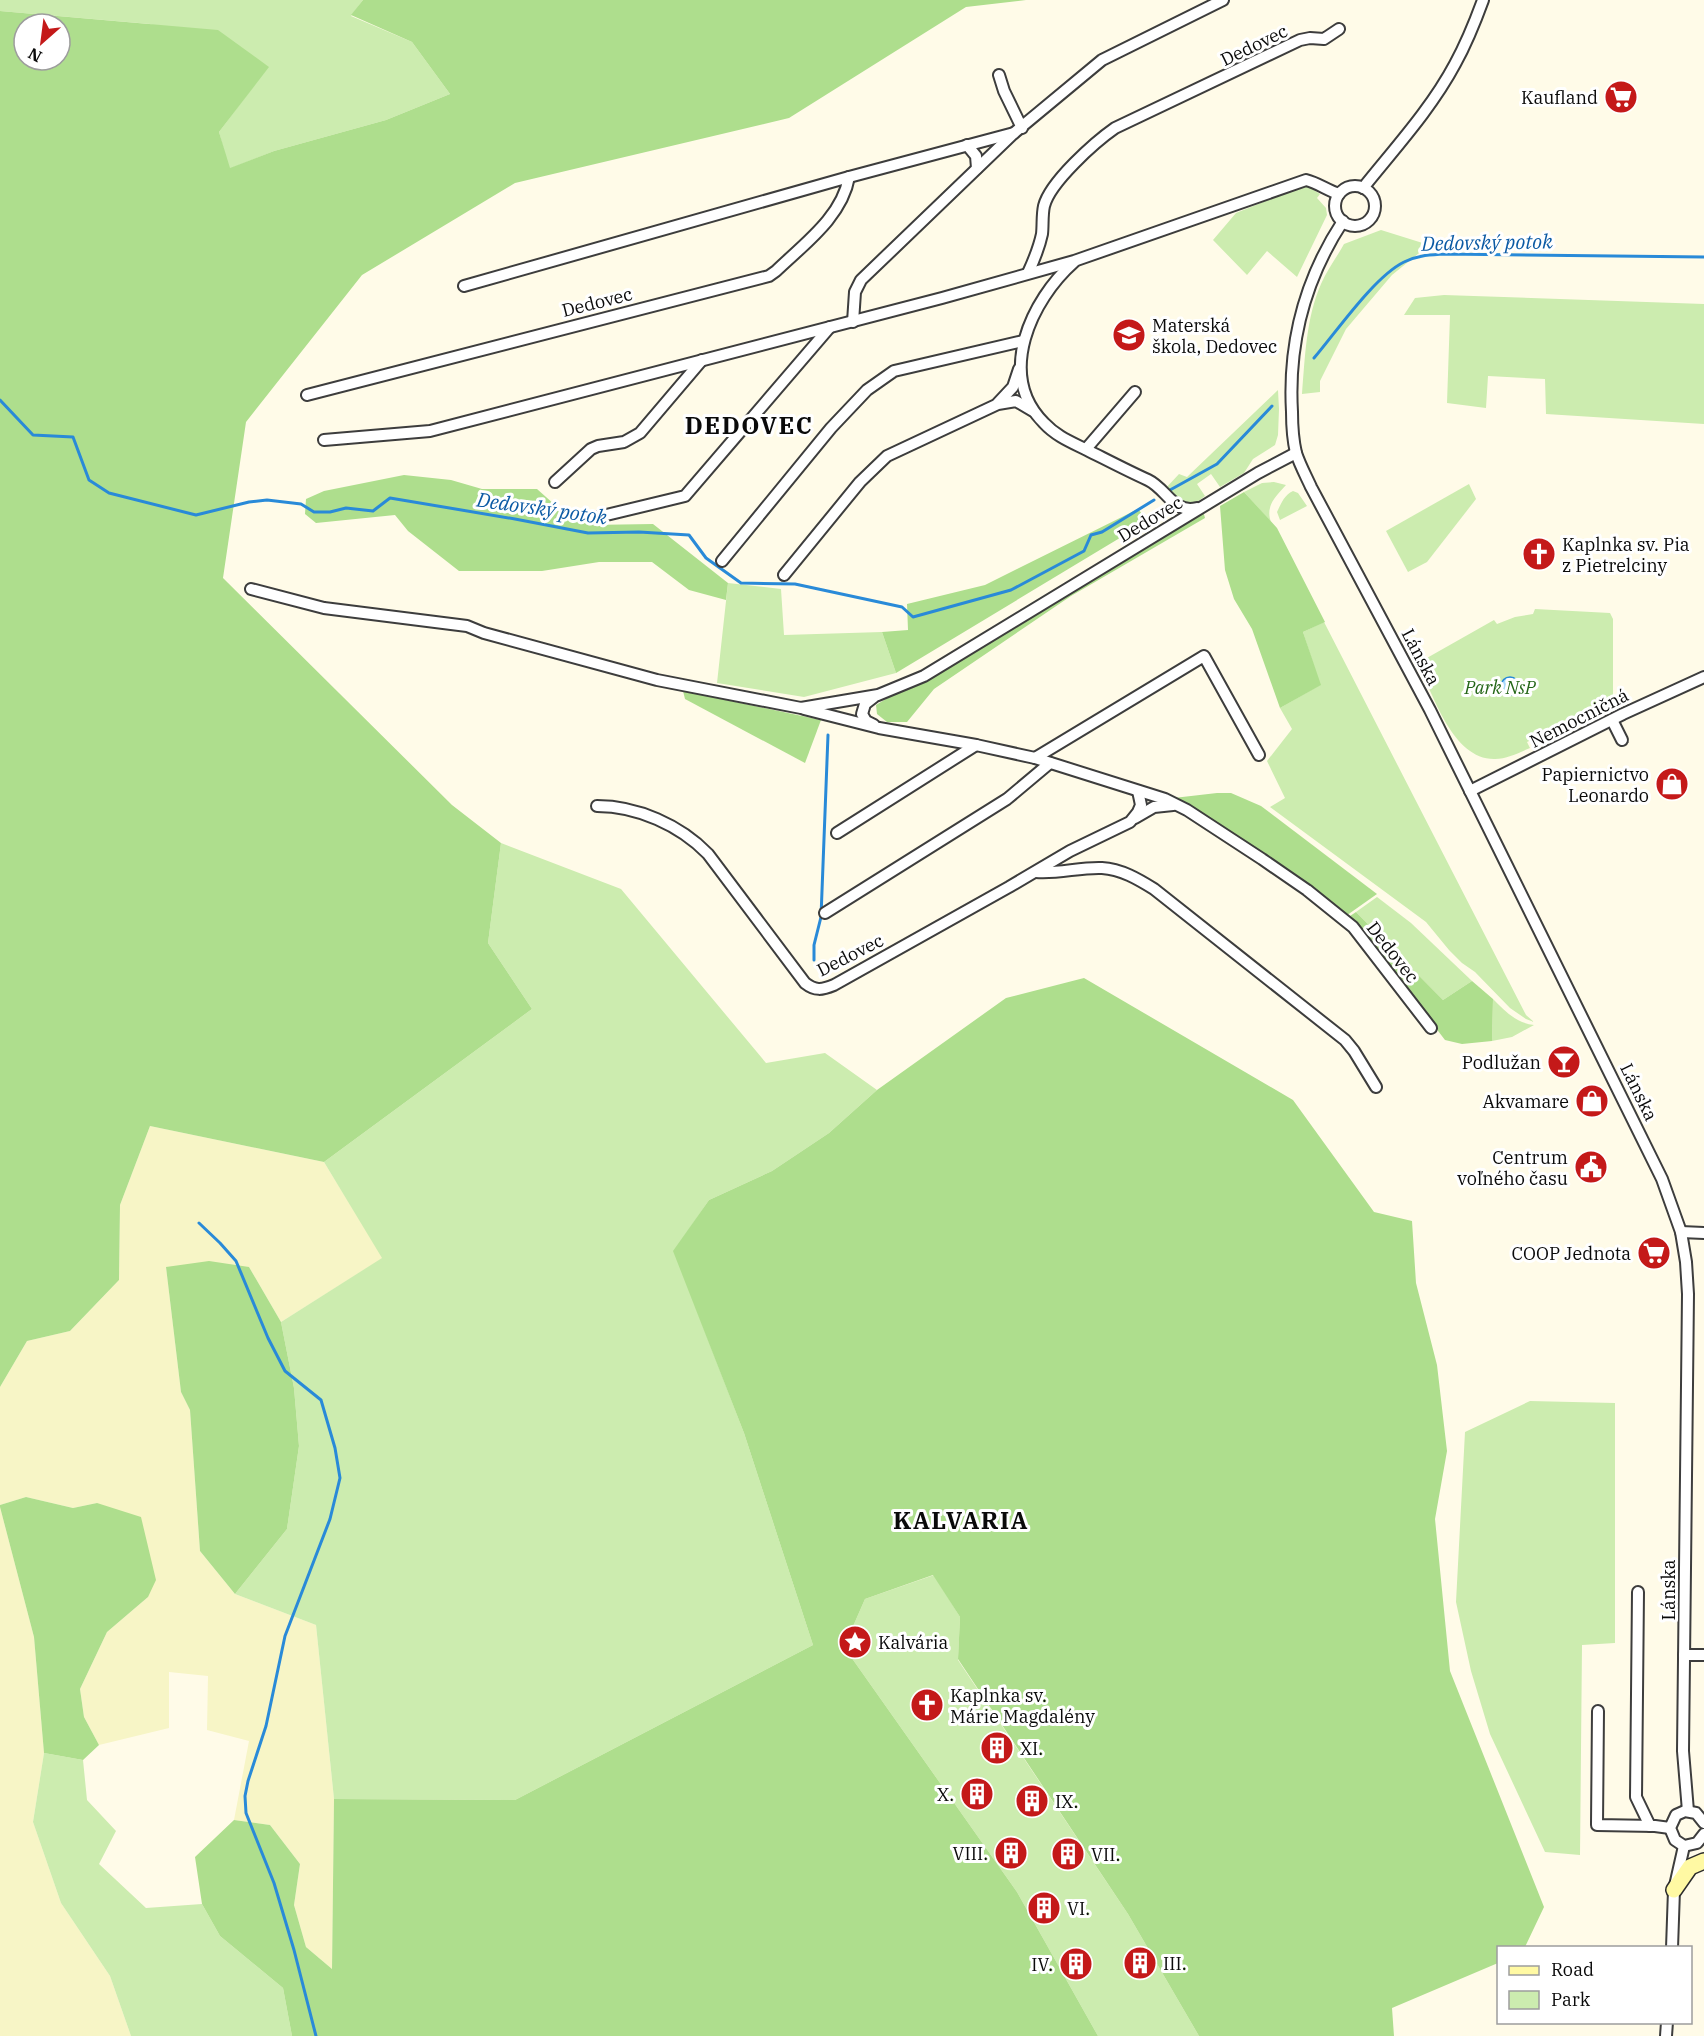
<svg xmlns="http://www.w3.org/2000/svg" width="1704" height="2036" viewBox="0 0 1704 2036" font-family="'IBM Plex Serif',serif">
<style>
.farmland{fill:#f7f5c6}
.green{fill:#ccecaf}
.forest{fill:#aede8d;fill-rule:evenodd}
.water{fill:#a7d8fb;stroke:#298ad8;stroke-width:1.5}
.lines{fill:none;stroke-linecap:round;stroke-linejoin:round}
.stream{stroke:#298ad8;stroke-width:3}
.street-casing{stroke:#3d3d3d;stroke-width:14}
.secondary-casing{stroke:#2c2c2c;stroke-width:18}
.street{stroke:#fff;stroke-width:10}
.secondary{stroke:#fff9a3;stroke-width:15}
.labels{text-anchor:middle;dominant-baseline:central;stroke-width:6;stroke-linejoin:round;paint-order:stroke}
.street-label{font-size:18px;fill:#0a0a0a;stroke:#fff}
.poi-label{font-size:18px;fill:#0a0a0a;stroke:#fff;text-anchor:end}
.park-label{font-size:18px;font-style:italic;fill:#246617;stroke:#fff}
.water-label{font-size:20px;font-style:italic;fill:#0b5aa4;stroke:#fff}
.district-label{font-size:24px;font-weight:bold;letter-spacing:1.5px;fill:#0a0a0a;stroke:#fff}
</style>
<rect width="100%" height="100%" fill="#fffbe8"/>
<g class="farmland">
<path d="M150,1126l174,36 59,96 -102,64 -32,-55h-83l15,125 9,18 10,141 35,43 81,31 18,174 -2,170 -26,-22 -12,-42 6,-41 -30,-39 -36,-5 15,-79 -42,-11 1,-54 -39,-4v56l-70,17 -15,-28 -4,-28 27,-57 41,-35 -51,-94 -24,5 -47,-11 -26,8v-118l27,-46 43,-10 49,-51 1,-75z"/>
<path d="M0,1507l34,130 10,116 -11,69 28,81 49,73 21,60h-131z"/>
</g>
<g class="green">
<path d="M0,0h363l-12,16 61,26 38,52 -64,26 -112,31 -45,18 -10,-37 49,-65 -118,-43 -150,-13z"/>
<path d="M1301,187h8l11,7 -3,4 9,10 1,7 -30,62 -30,-26 -20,24 -34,-35 23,-27z"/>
<path d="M1381,230l48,15 -37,30 -46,54 -26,52v11l-18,2c3,-36 4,-76 19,-110 6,-14 16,-27 23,-40z"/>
<path d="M1444,295l260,9v120l-158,-10 -1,-35 -57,-3 -2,32 -39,-5 3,-88h-46l11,-17z"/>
<path d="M1278,390l1,19 -1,26 -3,10 -22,14 -9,14 -24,14 -9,-13 -14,10 8,12 -12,9 -10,-2 -18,-14 14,-15 8,3z"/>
<path d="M1274,482l12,3c-10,11 -21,21 -15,37l-27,-30 18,-9z"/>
<path d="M1469,484l7,15 -49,63 -19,10 -22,-41z"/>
<path d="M1293,491l5,2 9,13 -27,14 -3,-8c4,-8 7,-17 16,-21z"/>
<path d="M728,583l53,6 3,46 98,-3 14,41 -92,24 -87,-14z"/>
<path d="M1535,609l75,4 3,6v79c-7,17 -45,31 -62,39l-3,-5 -21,10 3,6c-12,5 -23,11 -35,11 -42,1 -62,-64 -77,-96l76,-43 3,4 18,-7 18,-3z"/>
<path d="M1324,622l202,393 8,7 -8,-3 -16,-11 -35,-36 -13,-9 -13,-13 -23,-28 -156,-115 15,-9 -18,-37 25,-32 -12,-21 40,-23 -17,-53z"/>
<path d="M501,843l120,46 145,174 59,-10 52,37 -48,43 -57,38 -63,29 -35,51 70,182 69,212 -298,155 -181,-1 -18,-174 -81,-31 52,-65 12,-83 -5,-58 -13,-66 101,-64 -58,-96 208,-153 -44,-66z"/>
<path d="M1377,897l34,26 61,58 -29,19 -87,-88z"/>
<path d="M1493,999c12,12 23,24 41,26l-22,12 -20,4z"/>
<path d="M1530,1401l85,2v240l-33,2 -2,210 -35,-3 -55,-118 -19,-63 -15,-69 9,-170z"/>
<path d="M934,1575l26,42 -2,43 170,254 71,122h-101l-81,-144 -173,-245 21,-48z"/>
<path d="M44,1753l39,7 4,40 29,31 -17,33 47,44 56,-4 18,32 63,52 9,48h-161l-21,-60 -49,-73 -28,-81z"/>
</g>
<g class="forest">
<path d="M363,0h663l-60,7 -177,111 -274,65 -153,92 -116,147 -23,156 229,227 49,38 -13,100 44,66 -208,153 -174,-36 -30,79 -1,75 -49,51 -43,10 -27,46v-1376l218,19 51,37 -50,65 11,36 44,-17 112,-31 64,-26 -38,-52 -61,-27zM24,24h36v36h-36z"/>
<path d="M404,475l47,5 31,9h55l27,24 26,12 63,-1 75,59 -2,17 -37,-10 -37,-28h-53l-57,9h-83l-51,-40 -13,-16 -79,8 -11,-9 1,-15 18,-8z"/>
<path d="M1244,492l33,36 48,94 -22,10 18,53 -41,23 -28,-79 -18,-30 -9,-29 -5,-64z"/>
<path d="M1202,507l3,11 -134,78 -137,93 -27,33h-20l-10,-8 -1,-9z"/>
<path d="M1138,509l10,12 -252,152 -14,-41 26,-2 -1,-26 78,-19z"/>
<path d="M683,691l138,29 -16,43 -120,-64z"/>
<path d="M1217,793h14l30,13 116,88 -34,24 -178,-119z"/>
<path d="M1356,912l87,88 29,-19 21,18 -1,42 -30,3 -17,-4 -88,-115 -10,-7z"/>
<path d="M1084,978l209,122 81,112 38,9 4,62 21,82 10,86 -12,68 15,152 94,236 -19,40 -27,1v15l-106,45 2,28h-195l-71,-122 -170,-255 2,-42 -27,-42 -68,24 -21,48 173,245 81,144h-806l-9,-48 -63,-52 -18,-32 -7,-47 39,-37 36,5 30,39 -6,41 12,42 26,22 2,-170 181,1 298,-155 -69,-212 -71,-182 36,-51 63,-29 57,-38 48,-43 129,-92z"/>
<path d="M209,1261l40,6 32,55 13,66 5,58 -12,83 -52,65 -35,-43 -10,-141 -9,-18 -15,-125z"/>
<path d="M26,1497l47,11 24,-5 44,14 15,63 -8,17 -41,35 -27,57 4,28 15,28 -16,15 -39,-7 -10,-116 -34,-130v-2z"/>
</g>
<circle class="water" cx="1510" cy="686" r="9"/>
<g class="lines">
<g class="stream">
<path d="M1314,358c23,-27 60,-81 90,-96 13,-7 27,-7 41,-8l259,3"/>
<path d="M0,400l33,35 40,2 16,43 20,13 87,22 53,-13 18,-2 34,4 13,8h16l16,-4 27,3 17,-13 125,21 73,14 51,-1 50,3 17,23 35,25 54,1 107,23 11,10 98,-27 73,-39 7,-16 11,-3 52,-32"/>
<path d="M1170,490l47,-26 55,-58"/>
<path d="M814,960v-15l7,-28 7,-182"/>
<path d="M199,1223l21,20 16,18 32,77 17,33 36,29 14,48 5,30 -10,41 -45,117 -19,90 -18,55 -3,15 1,17 28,70 20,67 22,86"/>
</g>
<g class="street-casing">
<g id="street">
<path d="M999,75l5,16 18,37"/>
<path d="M967,145l9,11 1,12"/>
<circle cx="1355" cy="206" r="20"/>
<path d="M1363,188c32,-40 68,-79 92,-124 11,-20 20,-42 28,-64"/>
<path d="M1343,221c-38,58 -55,122 -51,191 0,14 1,28 4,41 4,12 10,23 15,34l119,223 232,469 19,53 5,30 2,32 -5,457 5,60"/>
<path d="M1074,262c-43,38 -78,113 -30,161 12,13 27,19 43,27 20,10 41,21 61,30 19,9 25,34 49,28"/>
<path d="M1028,273c6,-13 11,-25 14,-39 1,-9 0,-19 2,-28 6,-24 51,-64 71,-78l185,-88 10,-2 14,1 15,-10"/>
<path d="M464,286l385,-109 165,-44"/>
<path d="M853,322l2,-30 6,-12 153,-147 88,-73 121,-60"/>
<path d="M307,395l462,-119 7,-5c28,-27 66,-54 73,-94"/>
<path d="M998,403l15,-16 6,-18"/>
<path d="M324,440l106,-9 512,-133 132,-37 232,-81c12,3 21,10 33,14"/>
<path d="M1086,449l49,-57"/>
<path d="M555,482l36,-33 7,-3 26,-4 16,-9 62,-73"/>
<path d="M594,518l91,-22 145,-169"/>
<path d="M722,561l109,-133 36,-38 27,-19 129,-30"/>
<path d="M784,575l76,-93 27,-26 111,-52 18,-3 17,10"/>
<path d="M251,589l73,19 143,18 17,7 173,47 144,28 77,-13 46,-19 334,-203 38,-20"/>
<path d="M804,709l75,19 97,17 59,13 130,41 22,11 75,49 45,31 46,37 78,101"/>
<path d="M1612,720l10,20"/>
<path d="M874,725l-8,-4 -4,-7 3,-10 9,-7"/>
<path d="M1035,758l169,-102 55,99"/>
<path d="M1470,791l153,-77 81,-37"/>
<path d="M597,806c40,0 83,19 111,48l97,129c10,8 17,7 29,2l175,-98 61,-36 60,-29 8,-10 3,-7 -3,-14"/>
<path d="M1135,818l19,-11 19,-2"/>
<path d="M837,833l139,-88"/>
<path d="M1036,872c22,2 44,-5 66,-4 19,1 36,11 52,21l191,151 9,11 22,36"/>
<path d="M825,913l182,-114 43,-36"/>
<path d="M1681,1232l23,1"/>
<path d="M1638,1592l-2,205 14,29"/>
<path d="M1684,1655h20"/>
<path d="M1598,1711l-1,114 58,1 15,2"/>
<path d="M1704,1823l-8,-10 -11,-2 -9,4 -6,13 5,12 9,6 13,-3 7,-9"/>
<path d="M1672,1948l2,-58 10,-44"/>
<path d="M1666,2036l1,-14"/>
</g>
</g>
<g class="secondary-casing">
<path id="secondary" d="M1674,1890l16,-23 14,-6"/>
</g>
<use href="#street" class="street"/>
<use href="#secondary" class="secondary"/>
</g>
<defs>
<g id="supermarket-disc" transform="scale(1.725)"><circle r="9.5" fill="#c41919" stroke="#fff"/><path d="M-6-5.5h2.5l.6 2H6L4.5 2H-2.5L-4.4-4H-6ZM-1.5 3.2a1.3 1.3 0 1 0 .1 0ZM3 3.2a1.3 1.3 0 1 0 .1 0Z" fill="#fff"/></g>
<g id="school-disc" transform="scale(1.725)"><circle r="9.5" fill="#c41919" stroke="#fff"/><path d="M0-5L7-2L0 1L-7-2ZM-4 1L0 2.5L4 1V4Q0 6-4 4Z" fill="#fff"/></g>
<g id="church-disc" transform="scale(1.725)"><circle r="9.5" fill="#c41919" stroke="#fff"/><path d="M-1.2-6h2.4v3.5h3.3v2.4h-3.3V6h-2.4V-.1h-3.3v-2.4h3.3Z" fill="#fff"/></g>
<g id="shop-disc" transform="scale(1.725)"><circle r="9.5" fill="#c41919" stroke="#fff"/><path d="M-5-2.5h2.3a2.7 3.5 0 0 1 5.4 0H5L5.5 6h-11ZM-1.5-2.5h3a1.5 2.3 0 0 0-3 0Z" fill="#fff"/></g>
<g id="bar-disc" transform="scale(1.725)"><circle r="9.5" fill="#c41919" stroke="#fff"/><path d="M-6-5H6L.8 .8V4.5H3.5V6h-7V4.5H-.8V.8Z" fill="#fff"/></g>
<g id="civic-disc" transform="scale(1.725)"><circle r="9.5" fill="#c41919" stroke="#fff"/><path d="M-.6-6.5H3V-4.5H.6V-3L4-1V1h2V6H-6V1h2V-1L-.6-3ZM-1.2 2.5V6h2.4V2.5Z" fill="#fff"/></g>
<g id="sight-disc" transform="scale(1.725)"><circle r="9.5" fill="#c41919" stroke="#fff"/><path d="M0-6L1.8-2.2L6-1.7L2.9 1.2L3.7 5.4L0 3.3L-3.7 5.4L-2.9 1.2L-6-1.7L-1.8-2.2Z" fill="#fff"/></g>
<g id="building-disc" transform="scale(1.725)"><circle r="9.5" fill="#c41919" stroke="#fff"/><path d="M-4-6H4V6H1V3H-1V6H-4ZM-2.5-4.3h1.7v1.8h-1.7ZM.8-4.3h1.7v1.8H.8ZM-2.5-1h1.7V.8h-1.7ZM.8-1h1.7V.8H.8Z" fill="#fff"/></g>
</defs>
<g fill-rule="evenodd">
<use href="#supermarket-disc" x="1621" y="97"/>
<use href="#school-disc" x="1129" y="335"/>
<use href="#church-disc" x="1539" y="554"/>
<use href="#shop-disc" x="1672" y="784"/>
<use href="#bar-disc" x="1564" y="1062"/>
<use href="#shop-disc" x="1592" y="1101"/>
<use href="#civic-disc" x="1591" y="1167"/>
<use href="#supermarket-disc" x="1654" y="1253"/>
<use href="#sight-disc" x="855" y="1642"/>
<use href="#church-disc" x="927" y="1705"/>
<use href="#building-disc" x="997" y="1748"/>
<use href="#building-disc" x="977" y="1794"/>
<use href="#building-disc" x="1032" y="1801"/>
<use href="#building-disc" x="1011" y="1853"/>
<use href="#building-disc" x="1068" y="1854"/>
<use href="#building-disc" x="1044" y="1908"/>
<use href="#building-disc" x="1140" y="1963"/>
<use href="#building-disc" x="1076" y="1964"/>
</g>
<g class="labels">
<g class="street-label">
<text transform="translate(1254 45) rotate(-26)">Dedovec</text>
<text transform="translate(597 302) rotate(-14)">Dedovec</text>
<text transform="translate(1150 519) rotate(-31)">Dedovec</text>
<text transform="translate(1421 657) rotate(62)">Lánska</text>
<text transform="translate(1579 718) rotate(-27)">Nemocničná</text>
<text transform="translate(1393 952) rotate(52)">Dedovec</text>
<text transform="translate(850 955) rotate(-27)">Dedovec</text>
<text transform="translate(1639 1092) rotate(64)">Lánska</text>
<text transform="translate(1668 1590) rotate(-90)">Lánska</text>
</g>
<g class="poi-label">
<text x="1598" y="97">Kaufland</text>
<text x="1152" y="325" text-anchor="start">Materská<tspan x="1152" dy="21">škola, Dedovec</tspan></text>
<text x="1562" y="544" text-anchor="start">Kaplnka sv. Pia<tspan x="1562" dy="21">z Pietrelciny</tspan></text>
<text x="1649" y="774">Papiernictvo<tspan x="1649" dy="21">Leonardo</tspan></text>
<text x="1541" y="1062">Podlužan</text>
<text x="1569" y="1101">Akvamare</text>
<text x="1568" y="1157">Centrum<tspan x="1568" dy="21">voľného času</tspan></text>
<text x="1631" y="1253">COOP Jednota</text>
<text x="878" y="1642" text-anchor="start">Kalvária</text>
<text x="950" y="1695" text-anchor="start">Kaplnka sv.<tspan x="950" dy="21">Márie Magdalény</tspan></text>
<text x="1020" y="1748" text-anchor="start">XI.</text>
<text x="954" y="1794">X.</text>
<text x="1055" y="1801" text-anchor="start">IX.</text>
<text x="988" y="1853">VIII.</text>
<text x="1091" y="1854" text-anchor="start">VII.</text>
<text x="1067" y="1908" text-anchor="start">VI.</text>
<text x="1163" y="1963" text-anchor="start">III.</text>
<text x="1053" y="1964">IV.</text>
</g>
<g class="park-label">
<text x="1500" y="687">Park NsP</text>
</g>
<g class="water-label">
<text transform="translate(1487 242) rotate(-1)">Dedovský potok</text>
<text transform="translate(542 508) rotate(8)">Dedovský potok</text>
</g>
<g class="district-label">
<text x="749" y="425">DEDOVEC</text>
<text x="961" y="1520">KALVARIA</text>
</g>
</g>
<rect x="1497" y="1946" width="195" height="78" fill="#ffffff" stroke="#9d9d9d" stroke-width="1.5"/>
<rect x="1509" y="1966" width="30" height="9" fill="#fff9a3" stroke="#9d9d9d" stroke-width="1.5"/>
<text x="1551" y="1976" font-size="18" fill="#0a0a0a">Road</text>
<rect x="1509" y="1991" width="30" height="18" fill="#ccecaf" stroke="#9d9d9d" stroke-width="1.5"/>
<text x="1551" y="2006" font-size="18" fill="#0a0a0a">Park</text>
<g transform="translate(42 42) rotate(208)"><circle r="28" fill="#ffffff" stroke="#9d9d9d" stroke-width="1.5"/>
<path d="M0-4.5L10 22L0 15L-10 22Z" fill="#c41919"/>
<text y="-9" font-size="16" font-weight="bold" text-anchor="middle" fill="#0a0a0a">N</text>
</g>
</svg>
